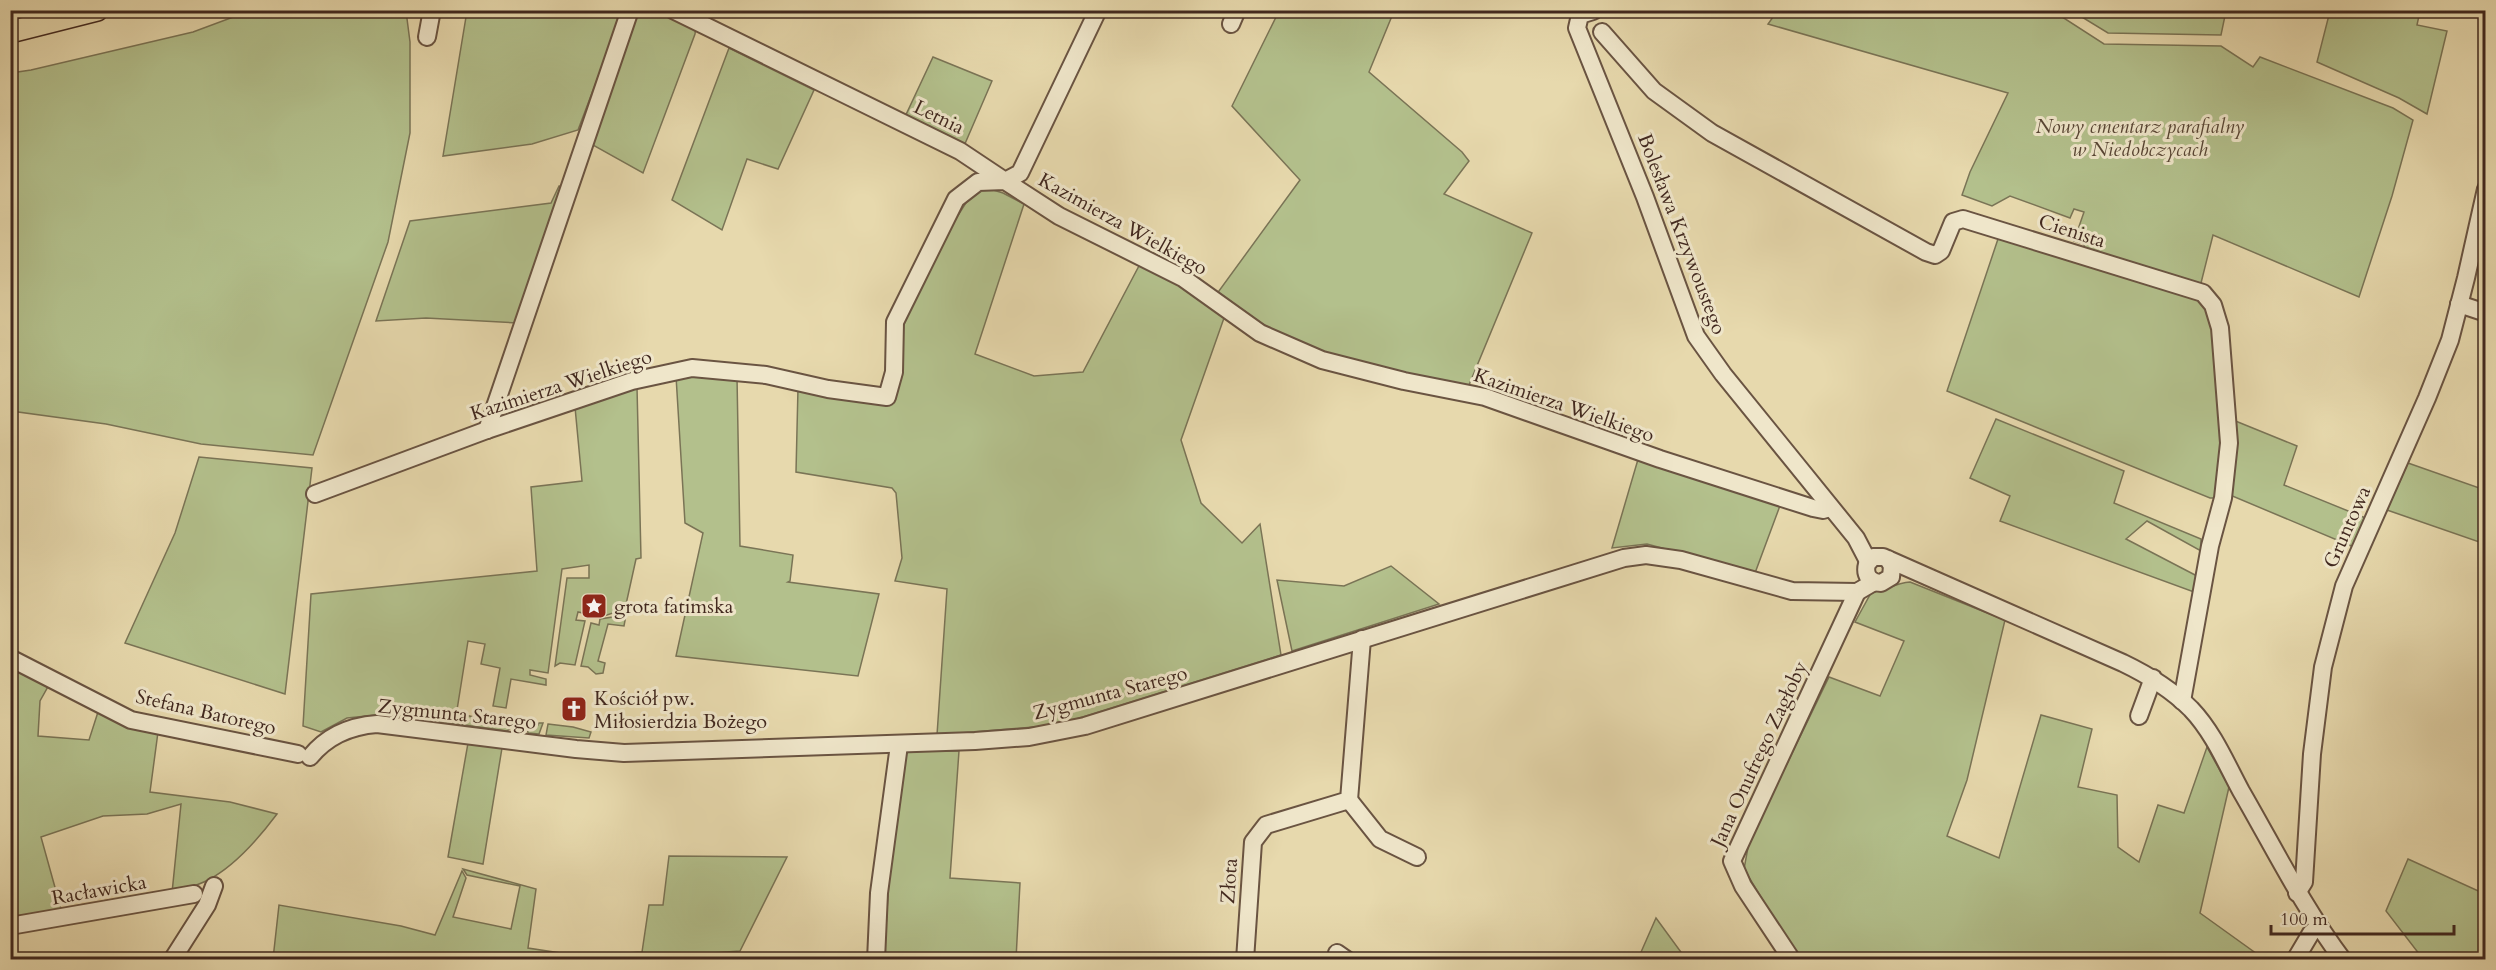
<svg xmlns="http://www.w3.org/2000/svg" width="2496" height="970" viewBox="0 0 2496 970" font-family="Cardo,serif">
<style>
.green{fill:#b3c08c;stroke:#7a7456;stroke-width:1.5}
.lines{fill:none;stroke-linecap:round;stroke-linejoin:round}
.minor-casing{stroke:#6a5442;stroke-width:20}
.major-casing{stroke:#41281f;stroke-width:24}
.minor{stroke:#efe6ca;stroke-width:16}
.major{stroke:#e7d9ad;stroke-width:21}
.labels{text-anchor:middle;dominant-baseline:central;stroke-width:6;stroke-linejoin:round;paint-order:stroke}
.street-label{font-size:20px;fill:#41281f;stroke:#efe6ca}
.park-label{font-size:20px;font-style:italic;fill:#584635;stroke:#efe6ca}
.poi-label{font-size:20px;fill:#41281f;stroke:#efe6ca;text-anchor:start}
</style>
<rect width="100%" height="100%" fill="#e7d9ad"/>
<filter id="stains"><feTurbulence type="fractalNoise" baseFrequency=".00333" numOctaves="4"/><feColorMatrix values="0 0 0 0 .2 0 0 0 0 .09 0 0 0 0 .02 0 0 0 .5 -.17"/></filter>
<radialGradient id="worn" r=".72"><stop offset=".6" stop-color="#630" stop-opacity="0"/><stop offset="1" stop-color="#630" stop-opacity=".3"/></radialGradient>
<g class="green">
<path d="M252,10l154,1 4,31v91l-22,109 -75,213 -112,-11 -95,-20 -95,-13v-338l20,-3 162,-38z"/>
<path d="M1778,10l275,1 51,33 117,2 32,21 7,-10 133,51 20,12 -21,76 -33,101 -146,-62 -13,52 -115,-33 -1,-10 -10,-3 10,-29 -10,-3 -4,9 -60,-22 -18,10 -30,-11 8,-23 38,-79 -240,-69z"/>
<path d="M19,11h50l-58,14v-11z"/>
<path d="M467,11h156l-45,119 -46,14 -89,12z"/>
<path d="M635,11h26l35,15 -1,8 -52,139 -52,-29z"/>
<path d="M1279,11h115l-25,61 93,80 7,9 -25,33 88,39 -63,152 -10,2 -137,-33 -58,-29 -48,-30 84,-115 -68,-74z"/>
<path d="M2072,11h154l-5,24 -113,-2z"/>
<path d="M2330,11h90l-3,14 30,6 -20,83 -28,-16 -82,-36z"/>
<path d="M729,48l85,42 -36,79 -31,-10 -25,71 -50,-30z"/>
<path d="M933,57l59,24 -28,65 -60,-27z"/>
<path d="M559,186l5,1 -47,136 -91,-5 -50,3 34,-100 141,-18z"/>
<path d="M990,189l13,4 21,11 -49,150 59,22 49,-4 57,-108 46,24 38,30 -43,122 20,63 41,40 18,-19 21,131 -224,70 -120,10 10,-146 -52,-8 7,-23 -6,-65 -4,-5 -96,-16 2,-84 95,15 11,-84 34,-72 36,-57z"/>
<path d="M1999,236l202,62 12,14 11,130 -4,56h-10l-263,-107z"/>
<path d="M676,376l61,1 3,169 53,9 -3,26 -2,1 91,12 -21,82 -182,-20 27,-123 -18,-10z"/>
<path d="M637,387l4,171 -5,1 -11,50 -24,8 -23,-5 -2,8 9,1 -10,44 -15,-2 -5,3 12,-88h22v-13l-27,4 -14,104 -18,-3v5l16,4v6l-35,-6 -5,29 -13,-2 7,-38 -19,-4 4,-20 -17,-3 -11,69 4,4 30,7 1,-4 22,4v4l-7,6 -120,-17 -40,4 -26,14 -18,-6 8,-132 226,-23 -6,-84 51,-6 -7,-74z"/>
<path d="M1996,419l128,52 -10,32 87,36v12l-54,-30 -21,18 71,37 -3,16 -194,-71 10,-25 -40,-18z"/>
<path d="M2233,420l64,26 -13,39 84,34 -12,29 -126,-53z"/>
<path d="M1639,456l142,47 -26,70 -108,-29 -35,4z"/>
<path d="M199,457l113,11 -27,226 -160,-51 50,-110z"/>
<path d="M2408,463l77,27v54l-98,-34z"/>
<path d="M1391,566l48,38 -147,47 -15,-71 67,6z"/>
<path d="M1910,582l95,38 -38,160 -20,56 52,22 42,-143 51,14 -14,58 39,8 1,52 21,15 19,-57 26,8 23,-66 22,40 -29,126 64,46h-466l-54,-90 5,-27 80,-165 51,19 24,-55 -49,-19 16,-29c13,-3 26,-10 39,-11z"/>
<path d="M626,615l-2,11 -16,-2 -10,37 7,2 -2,10 -7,1 -8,-7 -7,-1 10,-43 8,2 1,-6z"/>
<path d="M11,665l39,18 -10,18 -2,35 51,4 9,-28 60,20 -8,60 80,10 47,12c-18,24 -42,52 -69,66 -11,6 -25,9 -36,13l9,-89 -34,10 -44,2 -62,21 20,72 -50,8z"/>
<path d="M527,723l11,2 1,-2h4l-4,11 -11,-1z"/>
<path d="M548,724l25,3 18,5 -2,6 -43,-3z"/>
<path d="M468,743l34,5 -19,116 -35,-7z"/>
<path d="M902,751h57l-9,127 70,5 -4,76 -132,1 5,-82z"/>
<path d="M669,856l118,1 -47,94 -111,8 -2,-6 15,-1 7,-47h14z"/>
<path d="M2408,859l77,35v65h-62l-37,-48z"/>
<path d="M463,869l73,20 -8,59 72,11h-327l6,-54 122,21 34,9 27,-64 4,7 -13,39 58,12 9,-43 -53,-11z"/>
<path d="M1656,918l30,41h-48z"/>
</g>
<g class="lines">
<g class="minor-casing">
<g id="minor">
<path d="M673,10l287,141 45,30 15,-8 78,-163"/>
<path d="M1593,11l-13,4 -3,13 68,169 51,139 27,38 133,164 12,23"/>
<path d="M1231,24l6,-14"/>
<path d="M1602,32l52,59 58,42 214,119 9,3 6,-4 12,-29 10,-3 240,74 10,12 7,23 9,115 -6,55 -13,48 -28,155"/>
<path d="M427,37l5,-27"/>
<path d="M2459,304l27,9"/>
<path d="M487,430l143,-420"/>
<path d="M315,494l172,-64 145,-49 60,-13 74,7 62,14 59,8 7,-25 1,-50 61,-123 22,-17 27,-1 54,35 124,62 77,55 62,27 82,21 81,16 175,62 153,49 10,2 7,-2"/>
<path d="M1888,559l4,7 -1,11 -10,6c-11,0 -17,-8 -14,-19l6,-7h10l240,106c25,12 48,26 68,46 22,23 35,54 50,82 33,57 62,116 102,169"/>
<path d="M10,658l121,62 167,34"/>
<path d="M2139,716l14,-38"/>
<path d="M310,757c17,-21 40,-31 67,-33l199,25 48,4 351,-12 54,-4 56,-11 539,-168 22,-3 35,5 111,31 65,1 17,-10"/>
<path d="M1349,800l31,39 37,18"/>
<path d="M2297,893l7,-11 8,-128 11,-87 21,-81 83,-188 23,-58 16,-62 20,-89"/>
<path d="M10,926l184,-32"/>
<path d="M1337,953l10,7"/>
<path d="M172,960l35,-55 7,-19"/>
<path d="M876,960l3,-67 20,-148"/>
<path d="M1245,960l8,-118 13,-17 83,-25 13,-161"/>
<path d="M1792,960l-49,-74 -11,-25 125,-269"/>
<path d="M2295,960l16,-27 7,-6"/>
</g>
</g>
<g class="major-casing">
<path id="major" d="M10,32l87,-22"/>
</g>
<use href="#minor" class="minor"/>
<use href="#major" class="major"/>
</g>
<defs>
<g id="sight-square" transform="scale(1.35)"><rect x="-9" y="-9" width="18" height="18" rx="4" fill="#8f2418" stroke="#efe6ca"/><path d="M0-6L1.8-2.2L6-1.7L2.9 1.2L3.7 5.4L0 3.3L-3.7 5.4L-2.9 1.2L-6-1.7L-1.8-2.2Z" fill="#fff"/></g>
<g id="church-square" transform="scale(1.35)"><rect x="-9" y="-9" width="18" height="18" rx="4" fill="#8f2418" stroke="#efe6ca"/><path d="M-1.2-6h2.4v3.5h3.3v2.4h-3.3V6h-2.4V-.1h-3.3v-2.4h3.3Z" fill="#fff"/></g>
</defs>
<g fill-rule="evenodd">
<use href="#sight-square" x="594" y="606"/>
<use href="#church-square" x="574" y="709"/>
</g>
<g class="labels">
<g class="street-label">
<text transform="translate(939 117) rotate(26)">Letnia</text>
<text transform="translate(1123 224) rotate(29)">Kazimierza Wielkiego</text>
<text transform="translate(2072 231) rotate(18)">Cienista</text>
<text transform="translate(1682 234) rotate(69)">Bolesława Krzywoustego</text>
<text transform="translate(561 385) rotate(-18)">Kazimierza Wielkiego</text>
<text transform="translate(1564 405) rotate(19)">Kazimierza Wielkiego</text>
<text transform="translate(2347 527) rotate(-66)">Gruntowa</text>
<text transform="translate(1110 693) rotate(-15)">Zygmunta Starego</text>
<text transform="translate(206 712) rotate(13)">Stefana Batorego</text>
<text transform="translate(457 714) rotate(6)">Zygmunta Starego</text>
<text transform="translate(1759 754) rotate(-65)">Jana Onufrego Zagłoby</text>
<text transform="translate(1229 881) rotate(-86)">Złota</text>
<text transform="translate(99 890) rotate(-10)">Racławicka</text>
</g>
<g class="park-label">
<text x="2140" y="126">Nowy cmentarz parafialny<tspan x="2140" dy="23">w Niedobczycach</tspan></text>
</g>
<g class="poi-label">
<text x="614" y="606">grota fatimska</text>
<text x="594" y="698">Kościół pw.<tspan x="594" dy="23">Miłosierdzia Bożego</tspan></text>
</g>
</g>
<rect width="2496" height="970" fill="none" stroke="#e7d9ad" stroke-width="36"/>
<rect x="12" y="12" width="2472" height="946" fill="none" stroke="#41281f" stroke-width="3"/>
<rect x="18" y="18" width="2460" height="934" fill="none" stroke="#41281f" stroke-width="1.5"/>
<path d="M2271 925v9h183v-9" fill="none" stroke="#41281f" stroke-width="3"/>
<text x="2280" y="925" font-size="18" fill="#41281f" stroke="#efe6ca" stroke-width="4.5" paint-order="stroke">100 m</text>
<rect width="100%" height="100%" filter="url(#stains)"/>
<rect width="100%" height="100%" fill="url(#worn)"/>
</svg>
